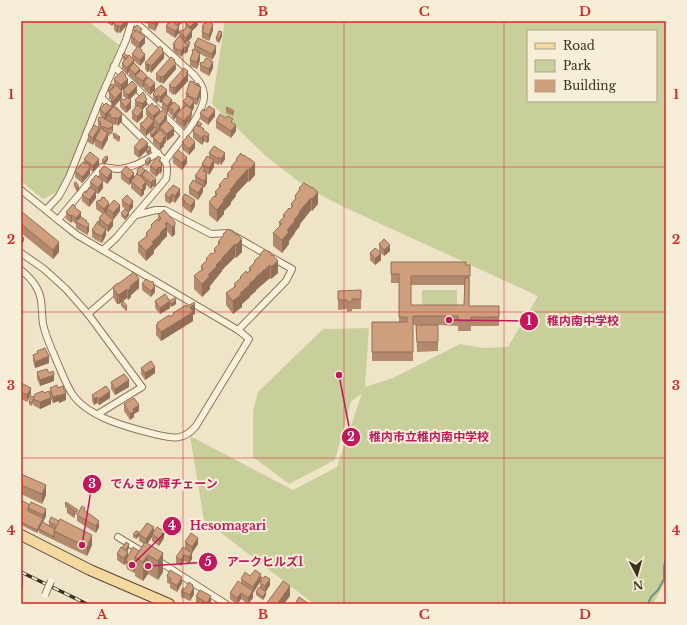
<svg xmlns="http://www.w3.org/2000/svg" width="687" height="625" viewBox="0 0 687 625" font-family="'Libre Baskerville','Noto Sans JP',serif">
<style>
.green{fill:#c9cf9b;fill-rule:evenodd}
.lines{fill:none;stroke-linecap:round;stroke-linejoin:round}
.stream{stroke:#6f938a;stroke-width:2}
.street-casing{stroke:#8d765c;stroke-width:8}
.primary-casing{stroke:#5b4430;stroke-width:12}
.street{stroke:#faf1dc;stroke-width:6}
.primary{stroke:#f3d9a0;stroke-width:10}
.rail-casing{stroke:#3d2e20;stroke-width:3.5}
.rail{stroke:#f7eed8;stroke-width:2;stroke-dasharray:6;stroke-linecap:butt}
.street-bridge-casing{stroke:#8d765c;stroke-width:8;stroke-linecap:butt}
.street-bridge{stroke:#faf1dc;stroke-width:6}
.wall{fill:#b2896c;fill-rule:evenodd}
.shaded-wall{fill:#916f58}
.building{fill:#cf9f7d;stroke:#916f58}
.grid{fill:none;stroke:#d62828;stroke-width:1;stroke-opacity:0.55}
.leader{fill:none;stroke:#c2185b;stroke-width:1.5}
.callout-dot{fill:#c2185b;stroke:#f7eed8;stroke-width:1.5}
.mark-label{font-size:12px;text-anchor:middle;font-weight:bold;fill:#fff}
.callout-label{font-size:12px;text-anchor:middle;font-weight:bold;fill:#c2185b;stroke:#f7eed8;stroke-width:4;stroke-linejoin:round;paint-order:stroke}
.neatline{fill:none;stroke:#d62828;stroke-width:1.5}
.grid-label{font-size:13px;text-anchor:middle;font-weight:bold;fill:#d62828}
</style>
<rect width="100%" height="100%" fill="#f0e4c8"/>
<g class="green">
<path d="M21,21h67l31,24 -58,145 -18,9 -22,-18z"/>
<path d="M225,21h441v559l-13,24h-339l-110,-84 -14,-84 103,54 44,-23 25,-74 -11,9 -16,58 -46,24 -36,-27v-46l5,-19 65,-63 46,-1 -4,59 28,-9 67,-34 24,4 24,-1 30,-51 -194,-89 -37,-19 -40,-31 -55,-53zM528,31h128v70h-128z"/>
<rect x="422" y="290" width="35" height="21"/>
</g>
<g class="lines">
<path class="stream" d="M648,604l3,-7 7,-7 6,-11v-12l2,-9"/>
<g class="street-casing">
<g id="street">
<path d="M114,66l70,69"/>
<path d="M101,97l64,64"/>
<path d="M21,190l37,30 19,15 161,95 11,9 -53,87c-13,16 -25,12 -42,8 -27,-7 -68,-17 -83,-42 -5,-8 -9,-19 -13,-28 -5,-12 -12,-26 -15,-40 -1,-8 -1,-16 -2,-24 -2,-13 -10,-22 -20,-30"/>
<path d="M46,210l13,-14 10,-19 32,-80 25,-57 6,-19"/>
<path d="M136,215l20,-5h9l46,24 18,-1 63,36 -6,12 -48,49"/>
<path d="M58,220l44,-53c5,0 11,2 16,2 15,-1 28,-9 40,-16"/>
<path d="M103,250l13,-12 50,-59c1,-5 2,-14 -1,-18 11,-15 41,-49 39,-67 -1,-8 -5,-13 -10,-19l-60,-54"/>
<path d="M21,253l23,16 22,20 22,25 54,73 -44,27"/>
<path d="M88,314l30,-26"/>
<path d="M118,537l28,17"/>
<path d="M157,560l69,44"/>
</g>
</g>
<g class="primary-casing">
<path id="primary" d="M21,535l69,35 79,34"/>
</g>
<use href="#street" class="street"/>
<use href="#primary" class="primary"/>
<g class="rail-casing">
<path id="rail" d="M21,572l66,32"/>
</g>
<use href="#rail" class="rail"/>
<g class="street-bridge-casing">
<path id="street-bridge" d="M45,595l6,-14"/>
</g>
<use href="#street-bridge" class="street-bridge"/>
</g>
<g class="wall">
<path d="M105,21h10v1l-3,4z"/>
<path d="M116,21h11v4l-7,8 -2,-1 -1,1 -3,-3v-6z"/>
<path d="M142,21h17v1l-4,9 -7,-3v-5l-1,1z"/>
<path d="M167,21h17l-2,3 -1,-1 -3,4 1,6 -4,5 -9,-6v-6l1,-2z"/>
<path d="M198,21v4l-6,6v6l-4,4 2,4 -2,4v2l-3,3 -1,-1 -3,4 -2,-2 -1,1 -4,-3v-2l-1,-1v-6l6,-8v-4l4,-1 2,-3v-6z"/>
<path d="M202,27l11,3 -4,11 -7,-3z"/>
<path d="M133,29l9,3 -1,2 4,9 -5,5 5,12 -5,6 -6,-5v2l6,8 7,7 8,12 -5,5 -6,-6v-3l-1,2 -8,-6v-2v1l-6,-6v-3l-2,2 -5,-5v-6l2,-3 -2,-2v-3l6,1 4,2v-4l5,-6 -6,-5v-7l3,-3z"/>
<path d="M222,36l-3,7 -3,-2v-3z"/>
<path d="M194,45l22,8 -4,7 -12,-6v6l-3,9 -7,-3v-6l2,-4v-5l2,-1z"/>
<path d="M163,51l1,7 -13,15 -2,-2 -2,1 -2,-3v-6z"/>
<path d="M175,62l1,7 -13,15 -2,-2 -1,1 -4,-3v-6z"/>
<path d="M203,63l10,5 -4,8 -9,-5v-6z"/>
<path d="M188,74v7l-13,14 -1,-2 -1,2 -4,-4v-6z"/>
<path d="M126,78l2,7 9,7 -7,7 1,1v8l-5,5 -6,-6v-6l4,-1 2,-2 -3,-2v-6l2,-3 -4,4 1,7 -8,9 3,4 5,10 -4,5 -2,-2 -1,1 -2,-1v5l-1,5h-2v2l-2,-1v4l-6,11 -7,-4v-5l-2,4 -5,-3v-7l10,-8v-6l5,-3 -3,-3v-6l11,-3v-6l-2,-1v-6l-1,-1v-3l6,-2 1,-1 -1,-1v-6z"/>
<path d="M194,84l7,9 -4,12 -3,-1v4l-2,3 -1,9 -2,3 -1,-1 -4,6 -8,-6v-5l-2,3 -2,-2v-2l-3,-3v-2l-2,2 -5,-5v-6l-2,1 -2,-2 -2,2 -3,-3v-6l1,-1v-2l13,4 13,16 3,-3v-7l3,-3v-4z"/>
<path d="M146,98l1,7 -5,5 1,7 -6,6 -5,-4v-7l4,-5h-1v-7z"/>
<path d="M227,107l7,7 -1,2 -7,-3v-4z"/>
<path d="M146,109l14,3 6,9 8,14 -7,6 -1,-2v3l-2,2v2l-4,4 -7,-7v-6l-1,1 -2,-2v-3l5,-6 -1,-1v-3v5l-8,8 -6,-6v-6l2,-1 6,-6 -2,-2z"/>
<path d="M205,111l10,5 -7,9 -8,-6v-6z"/>
<path d="M216,121l17,2 3,8 -5,7 -15,-10z"/>
<path d="M197,124l5,4 7,13 -2,2 -3,-2 -2,4 -9,-7v-9l4,-4z"/>
<path d="M113,135l7,2v3l-1,2 -6,-4z"/>
<path d="M186,137l9,11 -6,7 -7,-6v-7l4,-4z"/>
<path d="M134,147l14,1 3,3 -3,4 -2,-2v-2l-7,7 -5,-4z"/>
<path d="M209,153l16,6 -4,6 -2,-2 -1,2 -4,-2v4l-5,8 -2,-2v10l-3,5 -1,-1v5l-5,8 -9,-6v-7l6,-6v-5l7,-10v-2l7,-7z"/>
<path d="M241,153l14,22 -6,7 -1,-1 -12,13v2l-5,6v2l-7,7v3l-7,8 -8,-7v-13l6,-5v-5l4,-5v-2l8,-6v-5l4,-4v-3l5,-6v-2z"/>
<path d="M173,156l14,7 -5,7 -9,-7z"/>
<path d="M84,159l15,6 -6,7 -3,-2v4l-8,9 -7,-6v-6l9,-8z"/>
<path d="M102,160h6l-4,5 -2,-2z"/>
<path d="M145,161l6,1 -3,4 -3,-1z"/>
<path d="M161,162l1,2v7l-2,3 -1,-1 -3,4 -6,-5v-6z"/>
<path d="M138,169l7,1 11,9v6l-2,2 -1,-1 -2,3 -5,-4v3l-2,3v3l-3,3 -10,-9v-5l-2,2 -8,-6v-7l13,5 2,-2z"/>
<path d="M99,171l13,7 -5,6 -8,-6z"/>
<path d="M90,182l13,6 -5,6 -2,-1v5l-7,9 -7,-6v-6l4,-2 4,-6z"/>
<path d="M74,183l5,7 -2,2 -3,-6z"/>
<path d="M304,183l14,21 -6,7 -1,-1 -11,14v2l-5,6v1l-6,8v3l-7,9 -9,-7v-13l6,-6v-5l4,-4v-3l8,-6v-5l4,-4v-4l4,-5v-3z"/>
<path d="M170,188l10,7 -5,8 -3,-2 -2,3 -5,-3v-6z"/>
<path d="M182,199l13,7 -4,7 -7,-5v-1l-2,-1z"/>
<path d="M122,200l11,7 -4,5v3l-4,5 -4,-4v-3l4,-4 -3,-3z"/>
<path d="M96,202l13,3 11,6 -7,9v6l-5,6 -2,-2v5l-4,8 -8,-4v-1l-2,-1v-7l7,-8v-4l4,-4 -7,-5z"/>
<path d="M76,209l5,8 6,6 2,8 -2,4 -11,-7v-4l-4,-3 -1,2 -5,-4v-7z"/>
<path d="M21,211l38,41 -6,7 -32,-26z"/>
<path d="M158,215l17,7v12l-3,3 -5,-6v5l-6,6v1l-7,7v3l-8,8 -8,-9v-9l8,-6v-4l5,-5v-3l7,-4z"/>
<path d="M228,229l14,23 -6,6 -1,-1 -13,13v1l-12,15v3l-8,8 -8,-8v-13l7,-5v-5l5,-4v-3l8,-5v-5l4,-4v-3l5,-5v-3z"/>
<path d="M379,244l11,7 -6,5 -5,-5z"/>
<path d="M370,253l11,7 -6,5 -5,-5z"/>
<path d="M260,254l18,19 -7,6 -1,-1 -14,12v1l-6,5v1l-8,7v3l-9,7 -7,-9v-12l8,-5v-4l6,-5v-2l9,-5v-4l5,-5v-2l6,-5z"/>
<path d="M391,262l79,3 -1,41h30v20h-28v5h-13v-5l-20,-1v26l-21,1 -1,-27h-3v36h-41v-39h27v-39h-8zM411,285h54l-1,20h-53z"/>
<path d="M151,282l3,3 1,7 -4,5 -9,-7v-6z"/>
<path d="M118,284l21,4 -8,7v2l-3,3 -1,-2 -8,6h-2l-4,-7v-10z"/>
<path d="M338,291l23,8v10h-9v2l-5,1v-3l-9,1z"/>
<path d="M155,301h14l7,3 -5,3 -1,-2v3l-10,6 -5,-6z"/>
<path d="M121,303l6,7 -1,1 -5,-5z"/>
<path d="M187,307l8,7 -2,1v6l-32,20 -5,-6v-10h1v-2l16,-8v-2z"/>
<path d="M37,351l12,12 -14,5 -2,-7v-6l4,-2z"/>
<path d="M141,368l14,5 -10,7 -4,-6z"/>
<path d="M37,372l17,9 -14,5 -3,-7z"/>
<path d="M111,382l18,5 -14,8 -4,-6z"/>
<path d="M21,383l10,11 -4,8 -6,-3z"/>
<path d="M50,388h8l8,12 -7,3v-2l-6,2 -2,-4v5l-11,5 -7,-4v-4l-1,5 -3,-1v-3l15,-9 6,-1z"/>
<path d="M92,395l18,3 -11,7 -2,-2 -3,2 -2,-4z"/>
<path d="M124,404l15,7 -5,3v3l-4,3 -6,-9z"/>
<path d="M21,474l25,21 -4,9 -21,-10z"/>
<path d="M21,500l25,16 -3,6 6,3v-3l43,23 -5,11 -48,-23v-3l-2,3 -16,-8z"/>
<path d="M65,503l13,7 -2,5 -1,-1v3l-1,1 -7,-5v-3l1,-1 -3,-2z"/>
<path d="M77,515l22,12 -3,6 -19,-12z"/>
<path d="M171,529l8,3 -3,4 -5,-4z"/>
<path d="M154,532l10,6 -5,8 -7,-5v-4l-5,6 16,10v19l-5,8 -10,-6 -5,7 -8,-5v-5l-1,2 -7,-4v-1l-1,-2v-3l-2,2 -7,-5v-6l5,-6h7l-2,3 1,4 11,-4 5,-7 -5,-3v-7z"/>
<path d="M133,534l6,2 -3,3 -3,-2z"/>
<path d="M185,542l13,2 -6,9v6l-3,5 -5,-3 -3,5 -5,-3v-6l9,-9z"/>
<path d="M167,576l15,7 -5,9 -7,-4v-4l-3,-1z"/>
<path d="M250,576l11,2 9,7 -4,6v4l-3,5 -7,-5v-3l4,-4v-6l-7,11v5l-5,6 -7,-5 -3,5h-2l-6,-5v-6l11,-9v-5z"/>
<path d="M193,587l1,7 -4,7 -9,-4v-6z"/>
<path d="M196,596l15,7 -1,1h-12l-2,-1z"/>
</g>
<g class="shaded-wall">
<path d="M112,21h3v1l-3,4z"/>
<path d="M125,21h2v4l-7,8v-6z"/>
<path d="M156,21h3v1l-4,9v-7z"/>
<path d="M178,21h3v2l-3,4z"/>
<path d="M196,21h2v4l-6,6v6l-6,7v-6l4,-6v-5z"/>
<path d="M213,24v6l-4,11v-6z"/>
<path d="M118,25v7l-1,1v-7z"/>
<path d="M179,27v6l-4,5v-7z"/>
<path d="M222,32v4l-3,7v-4z"/>
<path d="M145,37v6l-6,7v-7z"/>
<path d="M188,45v6l-3,3v-6z"/>
<path d="M216,46v7l-4,7v-6z"/>
<path d="M184,47v6l-3,4v-6z"/>
<path d="M163,49v4l1,-1v6l-13,15v-7z"/>
<path d="M200,53v7l-3,9v-7z"/>
<path d="M145,54v6l-5,6v-6z"/>
<path d="M134,60v6l-5,2v4l-2,2v-6z"/>
<path d="M175,60l1,9 -13,15v-7z"/>
<path d="M213,62v6l-4,8v-7z"/>
<path d="M149,64v7l-2,1v-7z"/>
<path d="M140,69v6l-5,1v5v-7z"/>
<path d="M188,71v10l-13,14v-7z"/>
<path d="M126,75v5l2,-1v6l-7,6v-6z"/>
<path d="M147,76v6h-3v4l-1,2v-7z"/>
<path d="M161,76v6l-1,1v-6z"/>
<path d="M155,83v7l-5,5v-7z"/>
<path d="M137,86v6l-9,9v-6z"/>
<path d="M174,87v6l-1,2v-7z"/>
<path d="M201,87v6l-4,12v-6z"/>
<path d="M167,90v7l-5,3v2l-2,1v-6z"/>
<path d="M122,91v7l-10,10v-6z"/>
<path d="M158,95v6l-2,2v-6z"/>
<path d="M146,96l1,9 -5,5v-6z"/>
<path d="M131,100v8l-5,5v-6z"/>
<path d="M172,100v7h-3v4l-2,2v-7z"/>
<path d="M194,101v7l-2,3 -1,9 -2,3 1,-16z"/>
<path d="M112,107v6h-4v4l-3,3v-6z"/>
<path d="M180,107v6l-4,2v2l-2,3v-6z"/>
<path d="M143,110v7l-6,6v-6z"/>
<path d="M160,110v6l-6,3v9l-8,8v-6l7,-9v-5z"/>
<path d="M215,110v6l-7,9v-6z"/>
<path d="M122,114v7l-4,5v-7z"/>
<path d="M167,114v7l-7,6v3l-1,1v-6l5,-8z"/>
<path d="M188,116v6l-4,6v-7z"/>
<path d="M116,117v7l-1,1v-6z"/>
<path d="M113,123v6l-1,5v-6z"/>
<path d="M236,125v6l-5,7v-7z"/>
<path d="M99,128v6l-4,5v2l-2,4v-7z"/>
<path d="M174,128v7l-7,6v-7z"/>
<path d="M157,129v3l-5,6v-3z"/>
<path d="M108,133v6l-6,11v-7z"/>
<path d="M209,134v7l-2,2v-6z"/>
<path d="M204,135v6l-2,4v-7z"/>
<path d="M166,136v6l-2,2v2l-4,4v-6l3,-6z"/>
<path d="M195,142v6l-6,7v-6z"/>
<path d="M148,143v6l-9,9v-7z"/>
<path d="M151,148v3l-3,4v-3z"/>
<path d="M225,153v6l-4,6v-6z"/>
<path d="M108,157v3l-4,5v-3z"/>
<path d="M187,157v6l-5,7v-7z"/>
<path d="M219,157v6l-1,2v-6z"/>
<path d="M99,159v6l-6,7v-6z"/>
<path d="M151,159v3l-3,4v-3z"/>
<path d="M214,160v7l-5,8v-7z"/>
<path d="M162,163v8l-2,3v-6z"/>
<path d="M255,163v12l-6,7v-12z"/>
<path d="M90,165v9l-8,9v-6z"/>
<path d="M159,167v6l-3,4v-7z"/>
<path d="M248,169v12l-12,13v2l-5,6v2l-7,7v3l-7,8v-12l6,-10 12,-17z"/>
<path d="M112,171v7l-5,6v-6z"/>
<path d="M134,173v6l-3,2v2l-2,2v-6z"/>
<path d="M207,173v10l-3,5v-7l1,-5z"/>
<path d="M143,179h1v5l2,-2v6l-2,3v3l-3,3v-7z"/>
<path d="M156,179v6l-2,2v-6z"/>
<path d="M153,180v6l-2,3v-6z"/>
<path d="M103,181v7l-5,6v-6z"/>
<path d="M203,186v6l-5,8v-7z"/>
<path d="M79,187v3l-2,2v-4z"/>
<path d="M180,189v6l-5,8v-7z"/>
<path d="M96,191v7l-7,9v-7z"/>
<path d="M318,192v12l-6,7v-12z"/>
<path d="M172,194v7l-2,3v-6z"/>
<path d="M311,198v12l-11,14v2l-5,6v1l-6,8v3l-7,9v-13l5,-10 12,-18z"/>
<path d="M195,200v6l-4,7v-7z"/>
<path d="M133,201v6l-4,5v-6z"/>
<path d="M109,203v6l-2,-1v4l-3,3v-6z"/>
<path d="M120,205v6l-7,9v6l-5,6v-6l5,-6v-7z"/>
<path d="M81,212v7l-5,3v-4z"/>
<path d="M129,212v3l-4,5v-3z"/>
<path d="M72,215v6l-1,2v-7z"/>
<path d="M167,222v14l-6,6v1l-7,7v3l-8,8v-10l6,-9 8,-9 5,-9z"/>
<path d="M89,224v7l-2,4v-7z"/>
<path d="M175,225v9l-3,3v-10z"/>
<path d="M106,229v6l-4,8v-7z"/>
<path d="M24,238v3l-3,4v-4z"/>
<path d="M242,239v13l-6,6v-13z"/>
<path d="M59,242v10l-6,7v-9z"/>
<path d="M235,244v13l-13,13v1l-12,15v3l-8,8v-13l6,-9 14,-17z"/>
<path d="M390,245v6l-6,5v-6z"/>
<path d="M381,253v7l-6,5v-6z"/>
<path d="M278,261v12l-7,6v-12z"/>
<path d="M270,265v13l-14,12v1l-6,5v1l-8,7v3l-9,7v-13l7,-8 16,-16z"/>
<path d="M139,279v9l-8,7v2l-3,3v-10l2,-4z"/>
<path d="M154,283v4l1,-1v6l-4,5v-6l2,-7z"/>
<path d="M127,289v9l-8,6v-9z"/>
<path d="M118,294v10h-1v-9z"/>
<path d="M176,300v4l-5,3v-3z"/>
<path d="M170,301v7l-10,6v-6z"/>
<path d="M195,304v10l-2,1v6l-32,20v-9l29,-25z"/>
<path d="M127,306v4l-1,1v-3z"/>
<path d="M49,356v7l-14,5v-6z"/>
<path d="M155,367v6l-10,7v-7z"/>
<path d="M54,375v6l-14,5v-6z"/>
<path d="M129,380v7l-14,8v-6z"/>
<path d="M31,388v6l-4,8v-7z"/>
<path d="M110,391v7l-11,7v-6z"/>
<path d="M66,393v7l-7,3v-7z"/>
<path d="M59,395v6l-6,2v-6z"/>
<path d="M97,397v6l-3,2v-6z"/>
<path d="M51,398v6l-11,5v-7z"/>
<path d="M139,405v6l-5,3v3l-4,3v-6l3,-5z"/>
<path d="M46,485v10l-4,9v-10z"/>
<path d="M46,509v7l-3,6v-7z"/>
<path d="M43,518v4l-6,11v-3z"/>
<path d="M99,521v6l-3,6v-7z"/>
<path d="M154,527v7h-2v3l-6,9v-7z"/>
<path d="M179,529v3l-3,4v-3z"/>
<path d="M164,531v7l-5,8v-7z"/>
<path d="M139,532v4l-3,3v-3z"/>
<path d="M92,535v10l-5,11v-9z"/>
<path d="M198,538v6l-6,9v-6z"/>
<path d="M129,544v4l-3,5v-3z"/>
<path d="M128,552v6l-2,2v3l-2,2v-7z"/>
<path d="M163,553v19l-5,8v-19z"/>
<path d="M192,553v6l-3,5v-7z"/>
<path d="M148,555v19l-5,7v-19z"/>
<path d="M184,555v6l-3,5v-6z"/>
<path d="M135,564v7l-1,2v-6z"/>
<path d="M261,574v6h-1v2l-7,11v-6z"/>
<path d="M23,577v9l-2,4v-9z"/>
<path d="M182,577v6l-5,9v-6z"/>
<path d="M270,579v6l-5,8v-7z"/>
<path d="M193,585v4l1,-2v7l-4,7v-6z"/>
<path d="M290,586v10l-6,8h-7z"/>
<path d="M253,591v7l-5,6v-6z"/>
<path d="M266,592v3l-3,5v-3z"/>
<path d="M241,593v6l-4,5v-6z"/>
<path d="M211,596v7l-1,1h-3v-1z"/>
</g>
<g class="building">
<path d="M116,21h9l-5,6 -2,-2 -1,1 -3,-2z"/>
<path d="M148,21h8l-1,3 -7,-2z"/>
<path d="M167,21h7l-1,1 6,5 -4,4 -9,-5 3,-3z"/>
<path d="M187,21h9l-6,6 -5,-5z"/>
<path d="M207,21l6,3 -4,11 -7,-3 2,-5h-2l2,-4 2,1z"/>
<path d="M137,25l5,4 -3,4 -3,-3 -1,1 -2,-2z"/>
<path d="M187,26l5,4 -6,8 -7,-6 2,-2 2,1z"/>
<path d="M136,30l9,7 -6,6 -8,-7z"/>
<path d="M219,31l3,1 -3,7 -3,-1z"/>
<path d="M179,36l6,5 -1,1 4,3 -3,3 -1,-1 -3,4 -2,-2 -1,1 -4,-3 1,-2 -2,-1z"/>
<path d="M198,38l18,8 -4,8 -18,-9z"/>
<path d="M187,40l3,2 -2,4 -3,-4v-2l1,2z"/>
<path d="M138,46l4,4 -1,1 4,3 -5,6 -8,-6z"/>
<path d="M160,46l3,3 -1,1 2,2 -13,14 -2,-2 -2,1 -2,-2z"/>
<path d="M193,49l5,2 -1,1 3,1 -3,9 -7,-2 3,-8 -1,-1z"/>
<path d="M124,53l4,3 -2,2 -4,-3z"/>
<path d="M129,55l5,5 -7,8 -5,-5z"/>
<path d="M171,57l4,3 -1,1 2,2 -13,14 -2,-1 -1,1 -4,-3z"/>
<path d="M206,58l7,4 -4,7 -9,-4 1,-3 2,1z"/>
<path d="M134,63l6,6 -5,5 -6,-6z"/>
<path d="M184,68l4,3 -2,2 2,1 -13,14 -1,-1 -1,1 -4,-3z"/>
<path d="M141,70l6,6 -4,5 -8,-5z"/>
<path d="M122,71l4,4 -1,1 3,3 -7,6 -7,-6z"/>
<path d="M148,77l7,6 -5,5 -6,-6z"/>
<path d="M132,81l5,5 -9,9 -5,-5z"/>
<path d="M190,81l4,1v2l7,3 -4,12 -9,-3 1,-2h-3z"/>
<path d="M198,83l2,3 -4,-1v-1z"/>
<path d="M112,84l2,1 -3,5 -3,-1z"/>
<path d="M116,85l6,6 -10,11 -1,-1 3,-4 -5,-5z"/>
<path d="M161,85l6,5 -7,7 -2,-2 -2,2 -3,-3 2,-2 -1,-1z"/>
<path d="M143,92l3,4 -1,1 2,2 -5,5 -2,-2 -2,1 -3,-3z"/>
<path d="M166,95l6,5 -5,6 -5,-4 1,-1 -1,-1z"/>
<path d="M188,96l6,5 -4,6 -7,-6z"/>
<path d="M127,97l4,3 -1,1h1l-5,6 -6,-6 2,-2 2,1z"/>
<path d="M174,102l6,5 -6,7 -2,-2 1,-2 -4,-3z"/>
<path d="M106,103l6,4 -7,7 -5,-5z"/>
<path d="M152,103l3,4 1,-2 4,5 -7,6 -7,-7z"/>
<path d="M137,105l6,5 -6,7 -5,-5z"/>
<path d="M186,105l6,5 -2,3 1,1 -2,2h-1l-4,5 -8,-6 7,-8 1,1z"/>
<path d="M209,106l6,4 -7,9 -8,-6 3,-4 2,2z"/>
<path d="M113,107l4,2v1l5,4 -4,5 -2,-2 -1,2 -2,-2 -1,1 -2,-1 1,-2 -3,-2z"/>
<path d="M227,107l7,4 -1,2 -7,-4z"/>
<path d="M162,110l5,4 -3,3 1,1 -6,7 -5,-6z"/>
<path d="M220,114l6,4 2,-2 5,3 -2,3 5,3 -5,6 -15,-10z"/>
<path d="M148,116l6,5 -8,9 -6,-6 2,-2v1z"/>
<path d="M99,117l6,1 -1,1 9,4 -1,5 -2,-1v2l-10,-3 1,-4 -3,-1z"/>
<path d="M166,120l8,8 -7,6 -7,-7z"/>
<path d="M198,121l4,3 -2,2 -3,-2z"/>
<path d="M94,125l5,3 -6,10 -5,-3z"/>
<path d="M196,125l3,2 1,-1 4,3 -1,1 6,4 -2,3 -3,-2 -2,3 -9,-6 1,-2 -1,-1z"/>
<path d="M155,127l2,2 -5,6 -2,-2z"/>
<path d="M101,128l3,1 -1,1 5,3 -6,10 -7,-4z"/>
<path d="M160,130l6,6 -3,2 1,1 -4,5 -7,-7z"/>
<path d="M114,133l6,4 -1,1 -6,-3z"/>
<path d="M188,135l7,7 -6,7 -7,-7 5,-5h-1z"/>
<path d="M142,138l6,5 -9,8 -5,-4z"/>
<path d="M149,146l2,2 -3,4 -2,-2z"/>
<path d="M214,146l11,7 -4,6 -2,-2 -1,2 -9,-6z"/>
<path d="M178,150l9,7 -5,6 -9,-7z"/>
<path d="M90,152l9,7 -6,7 -9,-7z"/>
<path d="M241,153l2,3 1,-1 5,4v-1l6,5 -6,7 -1,-1 -13,14h1l-6,7 1,1 -8,9 1,1 -7,9 -8,-8 5,-6 1,1 2,-3 -2,-2 6,-6 -2,-1 6,-7 1,1 3,-3 -2,-2 6,-6 -2,-1 6,-7 -1,-1z"/>
<path d="M106,156l2,1 -4,5 -2,-2z"/>
<path d="M158,156l3,2 -2,3 3,2 -1,1 1,1 -2,3 -1,-1 -3,3 -6,-4z"/>
<path d="M207,156l7,4 -5,8 -7,-4z"/>
<path d="M149,157l2,2 -3,4 -3,-2z"/>
<path d="M83,162l3,2 1,-1 3,2 -1,2 1,1 -8,9 -7,-6z"/>
<path d="M104,166l8,5 -5,7 -8,-7z"/>
<path d="M126,166l8,7 -5,6 -8,-7z"/>
<path d="M140,166l5,4 -5,6 -4,-2 2,-2 -1,-1 1,-2z"/>
<path d="M202,166l3,2 -2,3 4,2 -2,3 2,1 -3,4 -9,-5z"/>
<path d="M146,170l10,9 -2,2 -1,-1 -2,3 -9,-8z"/>
<path d="M137,174l7,5h-1l3,3 -4,4 2,1 -3,3 -10,-9z"/>
<path d="M96,175l7,6 -5,7 -8,-6z"/>
<path d="M193,180l10,6 -5,7 -9,-6z"/>
<path d="M76,182l3,5 -2,1 -3,-5z"/>
<path d="M304,183l8,5v-1l6,5 -6,7 -1,-1 -12,14 1,1 -6,7 1,1 -8,9 2,2 -7,8 -9,-7 9,-9 -3,-2 6,-6 -2,-1 6,-7 1,1 3,-3 -2,-2 5,-6 -1,-2 5,-7 -1,-1z"/>
<path d="M173,185l7,4 -5,7 -3,-2 -2,4 -5,-3 5,-7h1z"/>
<path d="M90,187l6,4 -7,9 -7,-5 3,-4 1,2z"/>
<path d="M185,194l10,6 -4,6 -7,-4 1,-1 -3,-2z"/>
<path d="M127,195l6,6 -4,5 -7,-6z"/>
<path d="M102,197l1,1 1,-1 5,6 -5,6 -8,-7 3,-2 1,1z"/>
<path d="M114,200l6,5 -7,8 -6,-5z"/>
<path d="M73,204l3,3 -1,1 6,4 -5,6 -4,-3 -1,1 -5,-4z"/>
<path d="M125,209l4,3 -4,5 -4,-4z"/>
<path d="M164,210l11,12v3l-3,2 -5,-5 -2,2 2,2 -7,7 1,1 -9,8 2,1 -8,8 -8,-8 10,-8 -2,-2 6,-6 -1,-2 6,-6 2,2 2,-3 -3,-3z"/>
<path d="M21,211l38,31 -6,8 -32,-26z"/>
<path d="M104,212l9,8 -5,6 -9,-8z"/>
<path d="M81,217l6,4 -1,1 3,2 -2,4 -11,-6 2,-3h1z"/>
<path d="M98,221l2,1 -2,2 8,5 -4,7 -8,-3 1,-1 -3,-2z"/>
<path d="M228,229l3,2v-1l5,5 1,-1 5,5 -6,6 -1,-1 -13,14v1l-6,6 1,1 -9,9 2,1 -8,8 -8,-8 6,-5h1l2,-2 -2,-3 6,-6 -1,-1 5,-6 2,1 3,-3 -2,-2 6,-6 -2,-1 6,-7 -1,-1z"/>
<path d="M21,236l3,2 -3,3z"/>
<path d="M384,239l6,6 -6,5 -5,-6z"/>
<path d="M375,248l6,5 -6,6 -5,-6z"/>
<path d="M265,249l3,3 1,-1 3,5 1,-1 5,6 -7,6 -1,-2 -14,12v1l-7,6 1,1 -10,8 2,1 -9,7 -7,-8 7,-5 3,-2 -2,-2 7,-6 -1,-1 6,-6 1,2 4,-3 -2,-2 6,-6 -1,-1 7,-6 -1,-1z"/>
<path d="M391,262h75v3h4v11h-59v29h53l1,-27h4v28h30v11h-28v4h-13v-5h-45v36h-41v-30h35v-5h-8v-43h-8z"/>
<path d="M134,272l5,7 -9,7 1,2 -3,2 -1,-1 -8,6 -1,-1 -1,1 -4,-8 5,-4v1z"/>
<path d="M146,279l5,3 1,-1 2,2 -1,1 2,2 -4,5 -9,-7z"/>
<path d="M361,290v9h-9v3h-5v-2h-9v-9z"/>
<path d="M165,294l5,7 -10,7 -5,-7z"/>
<path d="M175,298l1,2 -5,4 -2,-3z"/>
<path d="M123,301l4,5 -1,2 -5,-5z"/>
<path d="M194,302l1,2 -5,3 3,5 -32,20 -5,-7 2,-1 -1,-1 12,-8 1,2 4,-3 -1,-1 13,-8 1,2z"/>
<path d="M416,325h22v17h-21z"/>
<path d="M45,348l4,8 -14,6 -2,-7 5,-2 -1,-2z"/>
<path d="M151,361l4,6 -10,6 -4,-5z"/>
<path d="M47,369l2,4 4,-2 1,4 -14,5 -3,-8z"/>
<path d="M124,374l5,6 -14,9 -4,-7z"/>
<path d="M21,383l10,5 -4,7 -6,-3z"/>
<path d="M57,385l1,3 5,-2 1,4h1l1,3 -7,3v-1l-6,2 -3,-9z"/>
<path d="M106,386l4,5 -11,8 -2,-2 -3,2 -2,-4z"/>
<path d="M43,391l1,2 5,-2 2,7 -11,4 -7,-3 2,-5z"/>
<path d="M31,396l3,1 -2,6 -3,-1z"/>
<path d="M134,398l5,7 -6,4 1,2 -4,3 -6,-10z"/>
<path d="M21,474l25,11 -4,9 -21,-9z"/>
<path d="M21,500l9,5 -2,3v3l15,7 -6,12 -16,-8z"/>
<path d="M31,502l15,7 -3,6 -15,-7z"/>
<path d="M66,502l12,8 -2,2 -11,-9z"/>
<path d="M82,506l3,2 -1,2 15,11 -3,5 -19,-11z"/>
<path d="M68,508l7,6 -1,1 -7,-5z"/>
<path d="M51,517l8,4 -2,5 -8,-4z"/>
<path d="M60,519l32,16 -5,12 -33,-16z"/>
<path d="M42,522l13,7 -1,2v6l-15,-8z"/>
<path d="M147,523l7,4 -8,12 -7,-5z"/>
<path d="M174,525l5,4 -3,4 -5,-4z"/>
<path d="M157,527l7,4 -5,8 -7,-5z"/>
<path d="M136,531l3,1 -3,4 -3,-2z"/>
<path d="M191,533l7,5 -6,9 -7,-5z"/>
<path d="M126,542l3,2 -3,6 -4,-2z"/>
<path d="M145,542l18,11 -5,8 -10,-6 -5,7 -8,-5z"/>
<path d="M121,547l7,5 -4,6 -7,-4z"/>
<path d="M133,547l6,4 -4,6v7l-1,3 -7,-4 1,-1 -2,-2z"/>
<path d="M183,547l9,6 -3,4 -5,-2 -3,5 -5,-3z"/>
<path d="M170,570l12,7 -5,9 -7,-5 1,-2 -4,-3z"/>
<path d="M255,570l6,4 -8,13 -12,-8 4,-7 5,4z"/>
<path d="M21,576l2,1 -2,4z"/>
<path d="M265,576l5,3 -5,7 -5,-3 2,-2 -2,-1 2,-3 2,1z"/>
<path d="M238,581l15,10 -5,7 -7,-5 -4,5 -7,-5z"/>
<path d="M283,581l7,5 -13,18h-11z"/>
<path d="M189,582l4,3 -1,1 2,1 -4,8 -9,-4 2,-3 2,1z"/>
<path d="M259,587l7,5 -3,5 -7,-5z"/>
<path d="M200,590l11,6 -4,7 -11,-7z"/>
<path d="M299,597l10,7h-11l-2,-2z"/>
</g>
<path class="grid" d="M183,21v583M344,21v583M504,21v583M21,167h645M21,312h645M21,458h645"/>
<path class="leader" d="M449 320L529 321M339 375L351 437M82 545L92 484M132 565L172 526M148 566L208 562"/>
<g class="callout-dot">
<circle cx="449" cy="320" r="4"/>
<circle cx="339" cy="375" r="4"/>
<circle cx="82" cy="545" r="4"/>
<circle cx="132" cy="565" r="4"/>
<circle cx="148" cy="566" r="4"/>
<circle cx="529" cy="321" r="10"/>
<circle cx="351" cy="437" r="10"/>
<circle cx="92" cy="484" r="10"/>
<circle cx="172" cy="526" r="10"/>
<circle cx="208" cy="562" r="10"/>
</g>
<g class="mark-label">
<text x="529" y="325">1</text>
<text x="351" y="441">2</text>
<text x="92" y="488">3</text>
<text x="172" y="530">4</text>
<text x="208" y="566">5</text>
</g>
<g class="callout-label">
<text x="583" y="325">稚内南中学校</text>
<text x="429" y="441">稚内市立稚内南中学校</text>
<text x="164" y="488">でんきの輝チェーン</text>
<text x="228" y="530">Hesomagari</text>
<text x="265" y="566">アークヒルズ1</text>
</g>
<rect width="687" height="625" fill="none" stroke="#f7eed8" stroke-width="44"/>
<rect x="527" y="30" width="130" height="72" fill="#f7eed8" stroke="#ada18e"/>
<rect x="535" y="43" width="20" height="6" fill="#f3d9a0" stroke="#ada18e"/>
<text x="563" y="50" font-size="12" fill="#3d2e20">Road</text>
<rect x="535" y="60" width="20" height="12" fill="#c9cf9b" stroke="#ada18e"/>
<text x="563" y="70" font-size="12" fill="#3d2e20">Park</text>
<rect x="535" y="80" width="20" height="12" fill="#cf9f7d" stroke="#ada18e"/>
<text x="563" y="90" font-size="12" fill="#3d2e20">Building</text>
<g transform="translate(637 575) rotate(174)" stroke="#f7eed8" stroke-width="3" paint-order="stroke">
<path d="M0-3L7 15L0 10L-7 15Z" fill="#3d2e20"/>
<text y="-6" font-size="11" font-weight="bold" text-anchor="middle" fill="#3d2e20">N</text>
</g>
<rect x="22" y="22" width="643" height="581" class="neatline"/>
<g class="grid-label">
<text x="102" y="16">A</text>
<text x="263" y="16">B</text>
<text x="424" y="16">C</text>
<text x="585" y="16">D</text>
<text x="11" y="99">1</text>
<text x="676" y="99">1</text>
<text x="11" y="244">2</text>
<text x="676" y="244">2</text>
<text x="11" y="390">3</text>
<text x="676" y="390">3</text>
<text x="11" y="535">4</text>
<text x="676" y="535">4</text>
<text x="102" y="619">A</text>
<text x="263" y="619">B</text>
<text x="424" y="619">C</text>
<text x="585" y="619">D</text>
</g>
</svg>
